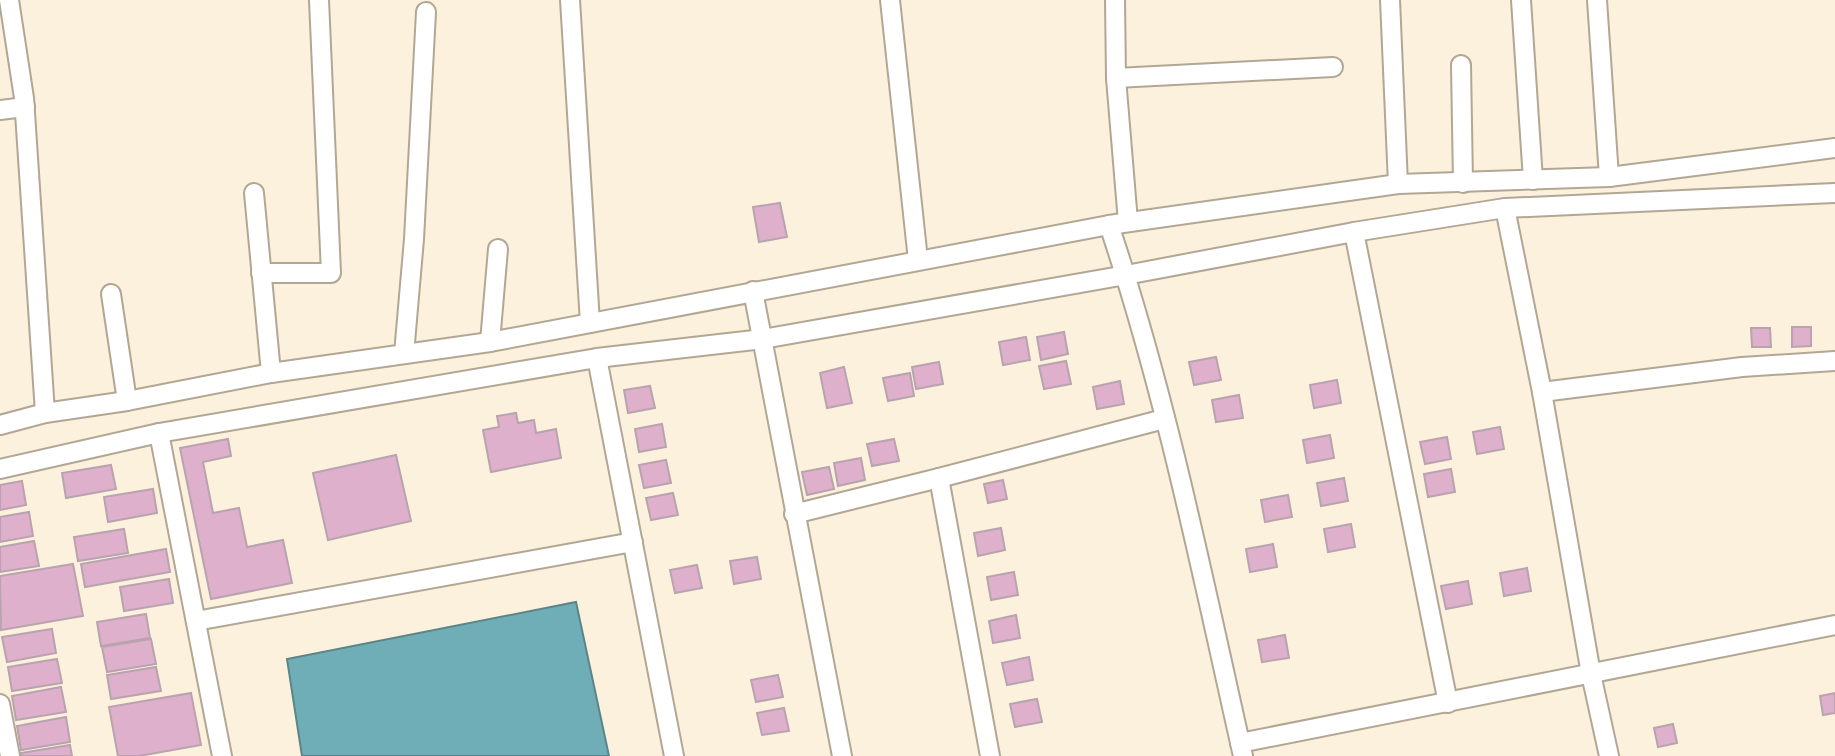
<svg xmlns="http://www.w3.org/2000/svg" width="1835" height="756" viewBox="0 0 1835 756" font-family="Figtree,sans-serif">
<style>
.water{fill:#70aeb7;stroke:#5b8589;stroke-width:2}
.building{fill:#deb0cc;stroke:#b8a3af;stroke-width:2}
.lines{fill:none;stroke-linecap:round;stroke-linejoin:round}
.minor-casing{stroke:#b1a794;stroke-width:22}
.minor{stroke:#fff;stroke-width:18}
</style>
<rect width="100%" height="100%" fill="#fcf1dc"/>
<path class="water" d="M576,602l33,154h-307l-15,-97z"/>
<g class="building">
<path d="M780,203l7,34 -28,5 -6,-35z"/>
<path d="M1792,327h19v19l-19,1z"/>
<path d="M1751,328h19l1,19h-19z"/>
<path d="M1064,332l4,22 -27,6 -4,-23z"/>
<path d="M1026,337l4,23 -27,5 -4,-23z"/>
<path d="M1216,357l5,23 -27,5 -5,-23z"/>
<path d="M1066,361l5,23 -27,5 -5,-23z"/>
<path d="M939,362l4,22 -27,5 -4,-22z"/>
<path d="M844,367l8,36 -25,5 -7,-35z"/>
<path d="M910,373l4,23 -26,5 -5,-23z"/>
<path d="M1337,380l4,23 -27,5 -4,-23z"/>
<path d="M1120,381l4,23 -27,5 -4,-22z"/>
<path d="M650,386l5,22 -27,5 -4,-23z"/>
<path d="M1239,395l4,23 -27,4 -4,-22z"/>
<path d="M516,413l2,10 16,-3 2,13 20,-4 5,29 -70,14 -8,-42 16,-3 -2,-11z"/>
<path d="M662,424l4,23 -27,5 -4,-23z"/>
<path d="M1500,427l4,22 -27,5 -4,-22z"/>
<path d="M1330,435l4,23 -27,5 -4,-23z"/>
<path d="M1447,437l4,22 -26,5 -5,-22z"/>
<path d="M228,439l3,17 -28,6 10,51 26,-5 8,39 36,-7 9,43 -81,16 -31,-151z"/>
<path d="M894,439l5,22 -27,5 -5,-22z"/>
<path d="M396,455l15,66 -83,19 -15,-67z"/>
<path d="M861,458l4,22 -27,6 -4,-23z"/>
<path d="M666,460l5,23 -27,5 -5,-23z"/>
<path d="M111,465l5,24 -50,9 -4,-25z"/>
<path d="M829,467l5,22 -27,6 -5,-23z"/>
<path d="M1451,469l4,23 -27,5 -4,-23z"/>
<path d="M1344,478l4,23 -27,5 -4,-23z"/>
<path d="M1003,480l4,19 -19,4 -4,-19z"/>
<path d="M22,481l4,24 -26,5v-25z"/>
<path d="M153,489l4,24 -49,9 -4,-25z"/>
<path d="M673,493l5,22 -27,5 -5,-22z"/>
<path d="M1288,495l4,22 -27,5 -4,-22z"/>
<path d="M29,512l4,24 -33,6v-25z"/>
<path d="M1351,524l4,23 -27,5 -4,-23z"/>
<path d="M1001,528l4,22 -27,6 -4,-23z"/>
<path d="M124,529l4,24 -50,8 -4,-24z"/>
<path d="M34,541l5,25 -39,6v-25z"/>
<path d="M1273,544l4,23 -27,5 -4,-23z"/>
<path d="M166,549l4,23 -85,15 -4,-23z"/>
<path d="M757,557l4,22 -27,5 -4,-23z"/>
<path d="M73,564l10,52 -82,14 -1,-54z"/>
<path d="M697,565l5,23 -27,5 -5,-23z"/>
<path d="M1527,568l4,23 -27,5 -4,-23z"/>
<path d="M1014,572l4,23 -27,5 -4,-23z"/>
<path d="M169,579l4,24 -49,8 -4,-24z"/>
<path d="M1468,581l4,23 -26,5 -5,-23z"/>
<path d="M146,614l4,24 -49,8 -4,-24z"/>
<path d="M1016,615l4,23 -27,5 -4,-22z"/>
<path d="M52,629l4,24 -49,9 -5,-25z"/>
<path d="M1285,635l4,23 -27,4 -4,-22z"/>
<path d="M151,639l5,25 -49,8 -5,-25z"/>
<path d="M1029,657l4,23 -26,5 -5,-22z"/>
<path d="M57,659l5,24 -50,8 -4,-24z"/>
<path d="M156,667l5,24 -50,8 -4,-24z"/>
<path d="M778,675l5,22 -27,5 -5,-22z"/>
<path d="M61,687l5,25 -50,8 -4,-24z"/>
<path d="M191,693l10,52 -62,11h-21l-9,-49z"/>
<path d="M1835,693v20l-12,2 -3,-19z"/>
<path d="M1037,699l5,23 -27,5 -5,-23z"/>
<path d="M784,708l5,23 -27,4 -5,-22z"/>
<path d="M66,717l4,25 -49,8 -4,-24z"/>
<path d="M1673,724l4,19 -19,4 -4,-19z"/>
<path d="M70,745l2,11h-50l-1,-3z"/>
</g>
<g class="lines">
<g class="minor-casing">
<g id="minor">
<path d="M9,0l15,98 21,315"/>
<path d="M570,0l20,323"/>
<path d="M890,0l28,260"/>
<path d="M1115,0l1,78 12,144"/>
<path d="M1390,0l8,184"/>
<path d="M1521,0l12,180"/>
<path d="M1597,0l12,177"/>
<path d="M1461,65l2,118"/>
<path d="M1116,78l217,-11"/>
<path d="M0,110l25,-3"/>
<path d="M254,193l17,180"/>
<path d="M1505,208l37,184 49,282 18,82"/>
<path d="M1109,225c58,173 94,354 134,531"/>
<path d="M1354,232l94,471"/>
<path d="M261,273h70l-12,-273"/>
<path d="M753,291l89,465"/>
<path d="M111,294l16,107"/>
<path d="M490,342l8,-93"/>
<path d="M404,354l10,-115 12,-227"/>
<path d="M597,358l77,398"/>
<path d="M1542,392l200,-25 93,-6"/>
<path d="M0,425l45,-12 82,-12 144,-28 219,-31 619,-117 289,-41 211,-7 226,-29"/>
<path d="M159,433l63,323"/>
<path d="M0,469l159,-36 438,-75 166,-19 363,-64 228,-43 151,-24 330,-15"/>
<path d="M794,514l145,-36"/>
<path d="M196,621l437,-79"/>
<path d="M0,704l10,52"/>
<path d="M1240,743l595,-118"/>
<path d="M990,756l-51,-278 225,-59"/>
</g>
</g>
<use href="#minor" class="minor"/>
</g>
</svg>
